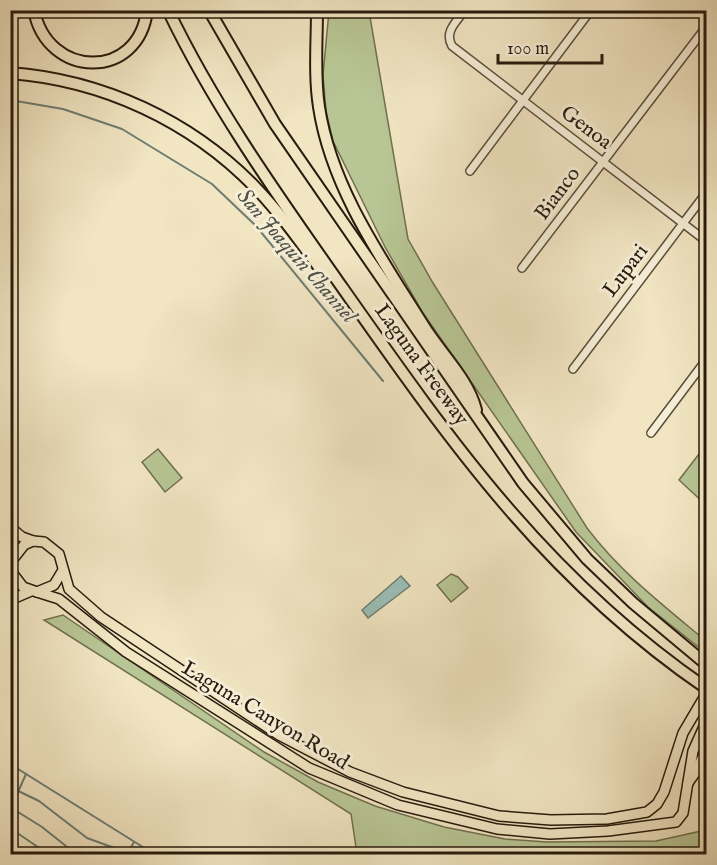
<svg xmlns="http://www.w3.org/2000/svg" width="717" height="865" viewBox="0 0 717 865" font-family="'IM FELL English',serif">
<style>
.green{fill:#b8c594;stroke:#707050;stroke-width:1.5}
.water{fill:#9bbfb7;stroke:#6d7d73;stroke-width:1.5}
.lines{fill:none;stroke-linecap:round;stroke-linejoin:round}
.stream{stroke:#6d7d73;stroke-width:2}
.minor-casing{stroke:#5a4e3a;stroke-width:10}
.major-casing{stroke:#281b0d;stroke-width:12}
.highway-casing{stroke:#281b0d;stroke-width:14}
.minor{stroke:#f6eed7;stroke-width:7}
.major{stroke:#f1e5c2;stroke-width:9}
.highway{stroke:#f1e5c2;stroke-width:10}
.labels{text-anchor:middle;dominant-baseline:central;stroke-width:6;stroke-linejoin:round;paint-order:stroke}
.street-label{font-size:21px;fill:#281b0d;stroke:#f6eed7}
.water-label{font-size:22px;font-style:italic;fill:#505448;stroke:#f6eed7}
</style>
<rect width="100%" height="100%" fill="#f1e5c2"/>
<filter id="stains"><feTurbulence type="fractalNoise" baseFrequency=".00333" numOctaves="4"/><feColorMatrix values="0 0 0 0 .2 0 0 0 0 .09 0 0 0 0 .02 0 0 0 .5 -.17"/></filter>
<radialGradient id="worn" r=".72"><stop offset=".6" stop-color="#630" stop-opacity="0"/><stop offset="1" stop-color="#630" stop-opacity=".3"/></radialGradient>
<g class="green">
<path d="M329,11h40l39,228 25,44 154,245c33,44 77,78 119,113v12l-58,-46 -72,-75 -153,-219 -38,-66 -52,-106 -7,-30 -3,-36z"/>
<path d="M706,445v60l-27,-25z"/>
<path d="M158,449l24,29 -17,14 -23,-30z"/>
<path d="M451,574l7,3 10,11 -17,14 -14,-17z"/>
<path d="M63,615l201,137 54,30 57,24 69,21 61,12 42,3 109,-1 50,-11v24h-349l-6,-40 -307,-194z"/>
</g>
<path class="water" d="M401,576l9,10 -42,32 -6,-8z"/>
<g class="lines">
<g class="stream">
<path d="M10,100l53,9 59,20 90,55 44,42 127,155"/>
<path d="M10,764l144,90"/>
<path d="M10,787l29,14 48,37 44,16"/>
<path d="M10,807l32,20 34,27"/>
<path d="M10,810l16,-36"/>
<path d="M10,828l38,26"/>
<path d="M127,854l7,-12"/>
</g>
<g class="minor-casing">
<g id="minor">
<path d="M465,10c-9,12 -21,22 -13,36l254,195"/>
<path d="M470,171l121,-161"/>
<path d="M522,268l184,-241"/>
<path d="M573,369l133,-176"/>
<path d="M651,433l55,-73"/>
</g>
</g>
<g class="major-casing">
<g id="major">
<path d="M10,527l12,10 11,4"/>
<path d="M10,563l14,-18 9,-4 11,1 15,12 10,35 32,28 178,118 71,37 53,20 96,24 52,4 56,-1 40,-7 10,-8 7,-12 19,-59 23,-39"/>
<path d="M10,570l13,17 14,5 17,-7 9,-15"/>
<path d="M37,592l22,7 67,53 183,116 89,37 99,24 53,5 58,-3 68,-9 7,-9 10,-62 13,-29"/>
<path d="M10,600l21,-9"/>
<path d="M688,783l9,-13 9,-21"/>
</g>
</g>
<g class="highway-casing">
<g id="highway">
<path d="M34,10c13,69 105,71 113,0"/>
<path d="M168,10c46,96 108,183 169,270 111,158 207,297 369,408"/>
<path d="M209,10l66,114 248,359 64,76 46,44 73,61"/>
<path d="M317,10c0,32 -3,65 2,97 12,80 62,151 104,218 17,28 45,53 53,85"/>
<path d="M10,73c93,7 181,48 245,114 26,27 47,57 69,87"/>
</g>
</g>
<use href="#minor" class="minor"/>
<use href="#major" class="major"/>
<use href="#highway" class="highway"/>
</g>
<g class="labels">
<g class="street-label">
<text transform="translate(586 128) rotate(37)">Genoa</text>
<text transform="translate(558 194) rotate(-53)">Bianco</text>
<text transform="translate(626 271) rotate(-53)">Lupari</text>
<text transform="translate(421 365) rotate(54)">Laguna Freeway</text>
<text transform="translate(265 716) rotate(31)">Laguna Canyon Road</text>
</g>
<g class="water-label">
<text transform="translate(296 256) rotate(49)">San Joaquin Channel</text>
</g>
</g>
<rect width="717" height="865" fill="none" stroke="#f1e5c2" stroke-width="36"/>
<rect x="12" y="12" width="693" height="841" fill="none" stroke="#281b0d" stroke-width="3"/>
<rect x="18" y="18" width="681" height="829" fill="none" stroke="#281b0d" stroke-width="1.5"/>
<path d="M498 54v9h104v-9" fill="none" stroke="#281b0d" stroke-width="3"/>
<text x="507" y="54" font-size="18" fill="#281b0d" stroke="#f6eed7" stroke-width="4.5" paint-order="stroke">100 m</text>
<rect width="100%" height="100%" filter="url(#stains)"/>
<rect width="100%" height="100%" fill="url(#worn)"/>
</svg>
